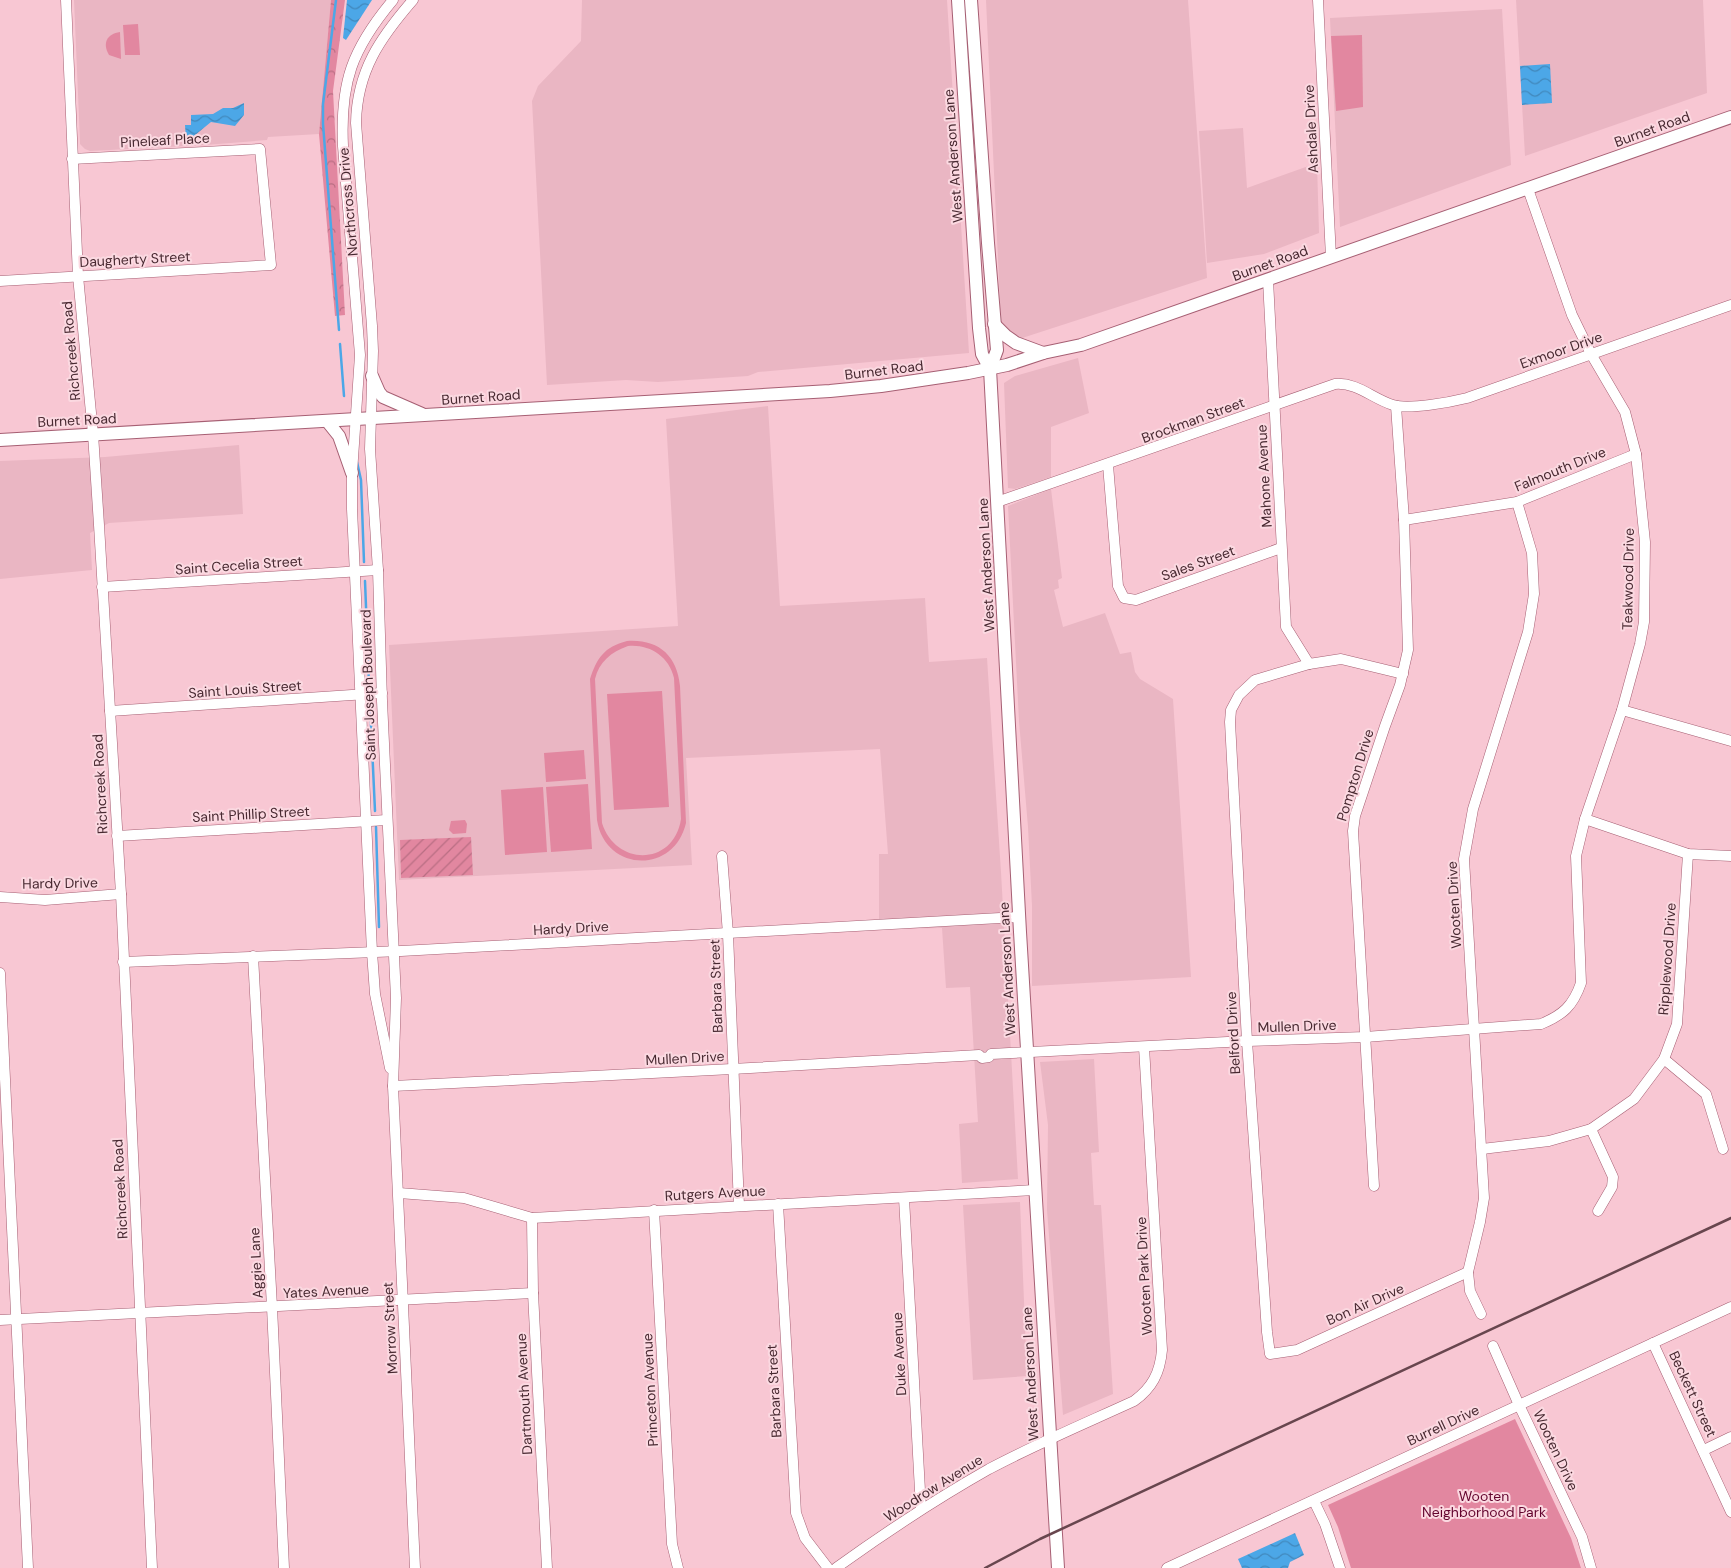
<svg xmlns="http://www.w3.org/2000/svg" width="1731" height="1568" viewBox="0 0 1731 1568" font-family="'DM Sans',sans-serif">
<style>
.built{fill:#eab6c3}
.green{fill:#e287a0;fill-rule:evenodd}
.forest{fill:url(#forest-crowns)}
.garden{fill:url(#garden-furrows)}
.water{fill:url(#water-waves)}
.lines{fill:none;stroke-linecap:round;stroke-linejoin:round}
.stream{stroke:#4ca7e7;stroke-width:2.5}
.minor-casing{stroke:#a65f73;stroke-width:11}
.major-casing{stroke:#a65f73;stroke-width:14}
.minor{stroke:#fff;stroke-width:10}
.major{stroke:#fff;stroke-width:12}
.rail{stroke:#68464e;stroke-width:2.5}
.labels{text-anchor:middle;dominant-baseline:central;stroke-width:4;stroke-linejoin:round;paint-order:stroke}
.street-label{font-size:14px;fill:#482931;stroke:#fbd9e1}
.park-label{font-size:14px;fill:#63042e;stroke:#fbd9e1}
</style>
<defs>
<pattern id="forest-crowns" width="20" height="18" patternUnits="userSpaceOnUse" patternTransform="scale(1.25)"><rect width="20" height="18" fill="#e287a0"/><path d="M2 6a3 3 0 1 1 6 0M12 15a3 3 0 1 1 6 0" fill="none" stroke="#b96e83"/></pattern>
<pattern id="garden-furrows" width="10" height="10" patternUnits="userSpaceOnUse" patternTransform="scale(1.25)"><rect width="10" height="10" fill="#e287a0"/><path d="M-1 1l2-2M0 10L10 0M9 11l2-2" fill="none" stroke="#b96e83"/></pattern>
<pattern id="water-waves" width="16" height="10" patternUnits="userSpaceOnUse" patternTransform="scale(1.25)"><rect width="16" height="10" fill="#4ca7e7"/><path d="M0 5q4-4 8 0t8 0" fill="none" stroke="#4188bc"/></pattern>
</defs>
<rect width="100%" height="100%" fill="#f8c7d3"/>
<g class="built">
<path d="M74,0h257l-12,134 -51,3 -1,3 -62,5 -115,6 -5,-2 -5,-5v-3z"/>
<path d="M582,0h365l22,353 -211,19 -10,4 -90,6 -32,-2 -79,5 -15,-284 6,-15 43,-45z"/>
<path d="M986,0h202l19,278 -188,61 -18,-14z"/>
<path d="M1516,0h187l4,93 -182,63z"/>
<path d="M1502,9l9,156 -171,62 -10,-209z"/>
<path d="M1243,128l4,60 70,-25 2,70 -55,21 -57,9 -8,-132z"/>
<path d="M1078,358l11,55 -38,14v50l-36,12 -7,-1 -4,-105 11,-7z"/>
<path d="M768,406l12,200 145,-8 4,64 58,-4 14,214 17,307 -56,4 -3,-59 19,-2 -8,-135 -24,1 -4,-60 -63,1v-75h9l-8,-105 -194,9 6,107 -293,15 -10,-235 289,-19 -12,-207z"/>
<path d="M239,445l4,69 -134,9 -19,10 2,37 -92,9v-118l105,-4z"/>
<path d="M1051,489l11,89 -4,2 1,8 -5,2 9,37 42,-14 15,41 11,-2 4,20 5,7 33,20 18,278 -159,9v-80l-4,-79 -9,-106 -11,-215z"/>
<path d="M1094,1059l5,93 -8,1 3,52h7l12,189 -50,21 -16,-205 1,-85 -8,-63z"/>
<path d="M1020,1202l7,174 -54,4 -10,-175z"/>
</g>
<g class="green">
<path d="M138,24l2,31h-15l-2,-30z"/>
<path d="M120,32l1,27 -12,-4c-7,-12 -2,-21 11,-23z"/>
<path d="M1362,35l1,72 -27,4 -5,-75z"/>
<path d="M627,641c31,-2 50,14 53,45l6,137c-12,52 -81,49 -89,-3l-7,-141c7,-21 14,-32 37,-38zM628,646c21,-2 41,10 46,32l7,141c-7,47 -65,48 -79,4l-7,-144c4,-17 16,-27 33,-33z"/>
<path d="M662,691l7,116 -55,3 -7,-116z"/>
<path d="M584,750l2,29 -40,3 -2,-29z"/>
<path d="M588,784l4,65 -41,3 -5,-65z"/>
<path d="M543,787l4,65 -42,3 -4,-65z"/>
<path d="M465,820l2,4 -1,9 -13,1 -4,-4 2,-9z"/>
<path d="M1515,1419l56,119 10,30h-230l-13,-41 -10,-22z"/>
</g>
<path class="forest" d="M331,0h14l-12,91 12,224 -10,1 -16,-182z"/>
<path class="garden" d="M471,837l2,38 -72,3 -1,-38z"/>
<g class="water">
<path d="M347,0h25l-26,40 -3,-2z"/>
<path d="M1550,64l2,39 -30,2 -2,-39z"/>
<path d="M244,103v12l-9,11 -24,-4 -22,18h-3l-1,-15h6v-10l22,-1 10,-6h10z"/>
<path d="M1295,1533l9,22 -14,7 -2,6h-46l-4,-9z"/>
</g>
<g class="lines">
<g class="stream">
<path d="M336,0l-13,104v20l16,206"/>
<path d="M340,344l4,52"/>
<path d="M357,462l4,18 3,82"/>
<path d="M365,581l4,103"/>
<path d="M370,703l5,108"/>
<path d="M376,827l3,100"/>
</g>
<g class="minor-casing">
<g id="minor">
<path d="M66,0l12,276 15,158 6,91 22,369 31,674"/>
<path d="M413,0c-33,38 -56,71 -57,123l16,203 1,25 -3,98 8,121 4,131 14,297 -3,88 22,482"/>
<path d="M1318,0l13,257"/>
<path d="M1268,280l18,347 23,37"/>
<path d="M0,281l271,-16 -11,-116 -188,10"/>
<path d="M1108,465l10,121 6,12 12,2 145,-52"/>
<path d="M997,502l338,-118c22,-2 38,15 58,21 16,5 58,-3 74,-7l264,-93"/>
<path d="M1404,520l113,-18 119,-48"/>
<path d="M102,587l276,-17"/>
<path d="M1403,674l-62,-15 -32,5 -54,16 -16,15 -8,15 -1,12 17,319 20,291 3,22 27,-4 171,-78"/>
<path d="M1622,710l109,31"/>
<path d="M110,711l272,-18"/>
<path d="M1585,819l103,35 43,2"/>
<path d="M117,836l270,-16"/>
<path d="M722,856l6,78 11,272"/>
<path d="M0,897l45,3 76,-6"/>
<path d="M253,956l19,351 12,261"/>
<path d="M123,962l278,-11 619,-34"/>
<path d="M0,973l28,595"/>
<path d="M1664,1059l42,35 17,55"/>
<path d="M390,1068l-15,-74 -3,-42 -20,-443v-36l8,-118 -17,-209c-3,-64 9,-97 50,-146"/>
<path d="M393,1086l339,-17 247,-14 3,3 7,-1 2,-3 256,-13 118,-4 176,-13c22,-9 32,-18 40,-41l-5,-127 9,-37 37,-109 18,-66 4,-22 1,-80 -9,-88 -11,-42 -34,-58 -19,-39 -44,-126"/>
<path d="M1591,1129l22,48 -1,10 -14,24"/>
<path d="M1482,1149l67,-8 42,-12 43,-30 30,-40 13,-35 11,-170"/>
<path d="M1374,1186l-21,-355 2,-15 30,-90 15,-41 8,-35 -4,-130 -8,-114"/>
<path d="M399,1193l65,5 68,20 503,-28"/>
<path d="M904,1198l17,311"/>
<path d="M778,1204l18,309 9,25 23,30"/>
<path d="M654,1210l18,334 6,24"/>
<path d="M532,1218l1,75 14,275"/>
<path d="M1481,1314l-11,-23 -2,-19 12,-50 4,-24 -20,-339 9,-50 55,-177 6,-38 -2,-41 -15,-51"/>
<path d="M0,1320l533,-27"/>
<path d="M1653,1343l78,169"/>
<path d="M1493,1346l26,59 63,132 9,31"/>
<path d="M1704,1450l27,-13"/>
<path d="M1314,1501l11,23 15,44"/>
<path d="M836,1568c50,-36 100,-69 153,-99 47,-25 97,-46 145,-68 18,-13 26,-28 28,-51l-18,-303"/>
<path d="M1167,1568l564,-261"/>
</g>
</g>
<g class="major-casing">
<g id="major">
<path d="M958,0l21,328 3,26 8,15"/>
<path d="M971,0l17,243 9,107 -7,19 30,563 38,636"/>
<path d="M994,324l12,12 10,7 27,10"/>
<path d="M372,376l7,16 4,5 39,17"/>
<path d="M327,421l12,15 13,37"/>
<path d="M0,440l830,-49 51,-5 87,-13 39,-8 36,-12 38,-8 650,-228"/>
</g>
</g>
<use href="#minor" class="minor"/>
<use href="#major" class="major"/>
<path class="rail" d="M985,1568l55,-29 691,-321"/>
</g>
<g class="labels">
<g class="street-label">
<text transform="translate(1311 129) rotate(-93)">Ashdale Drive</text>
<text transform="translate(1652 129) rotate(-20)">Burnet Road</text>
<text transform="translate(165 140) rotate(-3)">Pineleaf Place</text>
<text transform="translate(953 156) rotate(-94)">West Anderson Lane</text>
<text transform="translate(348 202) rotate(-95)">Northcross Drive</text>
<text transform="translate(135 259) rotate(-3)">Daugherty Street</text>
<text transform="translate(1270 263) rotate(-20)">Burnet Road</text>
<text transform="translate(1561 350) rotate(-19)">Exmoor Drive</text>
<text transform="translate(71 351) rotate(-95)">Richcreek Road</text>
<text transform="translate(884 370) rotate(-7)">Burnet Road</text>
<text transform="translate(481 397) rotate(-4)">Burnet Road</text>
<text transform="translate(77 420) rotate(-3)">Burnet Road</text>
<text transform="translate(1193 420) rotate(-20)">Brockman Street</text>
<text transform="translate(1560 469) rotate(-22)">Falmouth Drive</text>
<text transform="translate(1264 476) rotate(-93)">Mahone Avenue</text>
<text transform="translate(1198 563) rotate(-20)">Sales Street</text>
<text transform="translate(239 565) rotate(-4)">Saint Cecelia Street</text>
<text transform="translate(986 565) rotate(-93)">West Anderson Lane</text>
<text transform="translate(1628 579) rotate(-89)">Teakwood Drive</text>
<text transform="translate(368 685) rotate(-92)">Saint Joseph Boulevard</text>
<text transform="translate(245 689) rotate(-4)">Saint Louis Street</text>
<text transform="translate(1355 775) rotate(-73)">Pompton Drive</text>
<text transform="translate(100 784) rotate(-93)">Richcreek Road</text>
<text transform="translate(251 814) rotate(-3)">Saint Phillip Street</text>
<text transform="translate(60 883) rotate(-1)">Hardy Drive</text>
<text transform="translate(1454 905) rotate(-93)">Wooten Drive</text>
<text transform="translate(571 928) rotate(-3)">Hardy Drive</text>
<text transform="translate(1667 959) rotate(-86)">Ripplewood Drive</text>
<text transform="translate(1007 969) rotate(-93)">West Anderson Lane</text>
<text transform="translate(716 986) rotate(-92)">Barbara Street</text>
<text transform="translate(1297 1026) rotate(-2)">Mullen Drive</text>
<text transform="translate(1233 1033) rotate(-93)">Belford Drive</text>
<text transform="translate(685 1058) rotate(-3)">Mullen Drive</text>
<text transform="translate(120 1189) rotate(-93)">Richcreek Road</text>
<text transform="translate(715 1193) rotate(-3)">Rutgers Avenue</text>
<text transform="translate(256 1263) rotate(-93)">Aggie Lane</text>
<text transform="translate(1144 1276) rotate(-93)">Wooten Park Drive</text>
<text transform="translate(326 1291) rotate(-3)">Yates Avenue</text>
<text transform="translate(1365 1304) rotate(-24)">Bon Air Drive</text>
<text transform="translate(390 1328) rotate(-93)">Morrow Street</text>
<text transform="translate(899 1354) rotate(-93)">Duke Avenue</text>
<text transform="translate(1030 1374) rotate(-93)">West Anderson Lane</text>
<text transform="translate(650 1390) rotate(-93)">Princeton Avenue</text>
<text transform="translate(774 1391) rotate(-93)">Barbara Street</text>
<text transform="translate(524 1394) rotate(-93)">Dartmouth Avenue</text>
<text transform="translate(1693 1394) rotate(65)">Beckett Street</text>
<text transform="translate(1443 1425) rotate(-25)">Burrell Drive</text>
<text transform="translate(1556 1450) rotate(65)">Wooten Drive</text>
<text transform="translate(933 1488) rotate(-32)">Woodrow Avenue</text>
</g>
<g class="park-label">
<text x="1484" y="1496">Wooten<tspan x="1484" dy="16">Neighborhood Park</tspan></text>
</g>
</g>
</svg>
